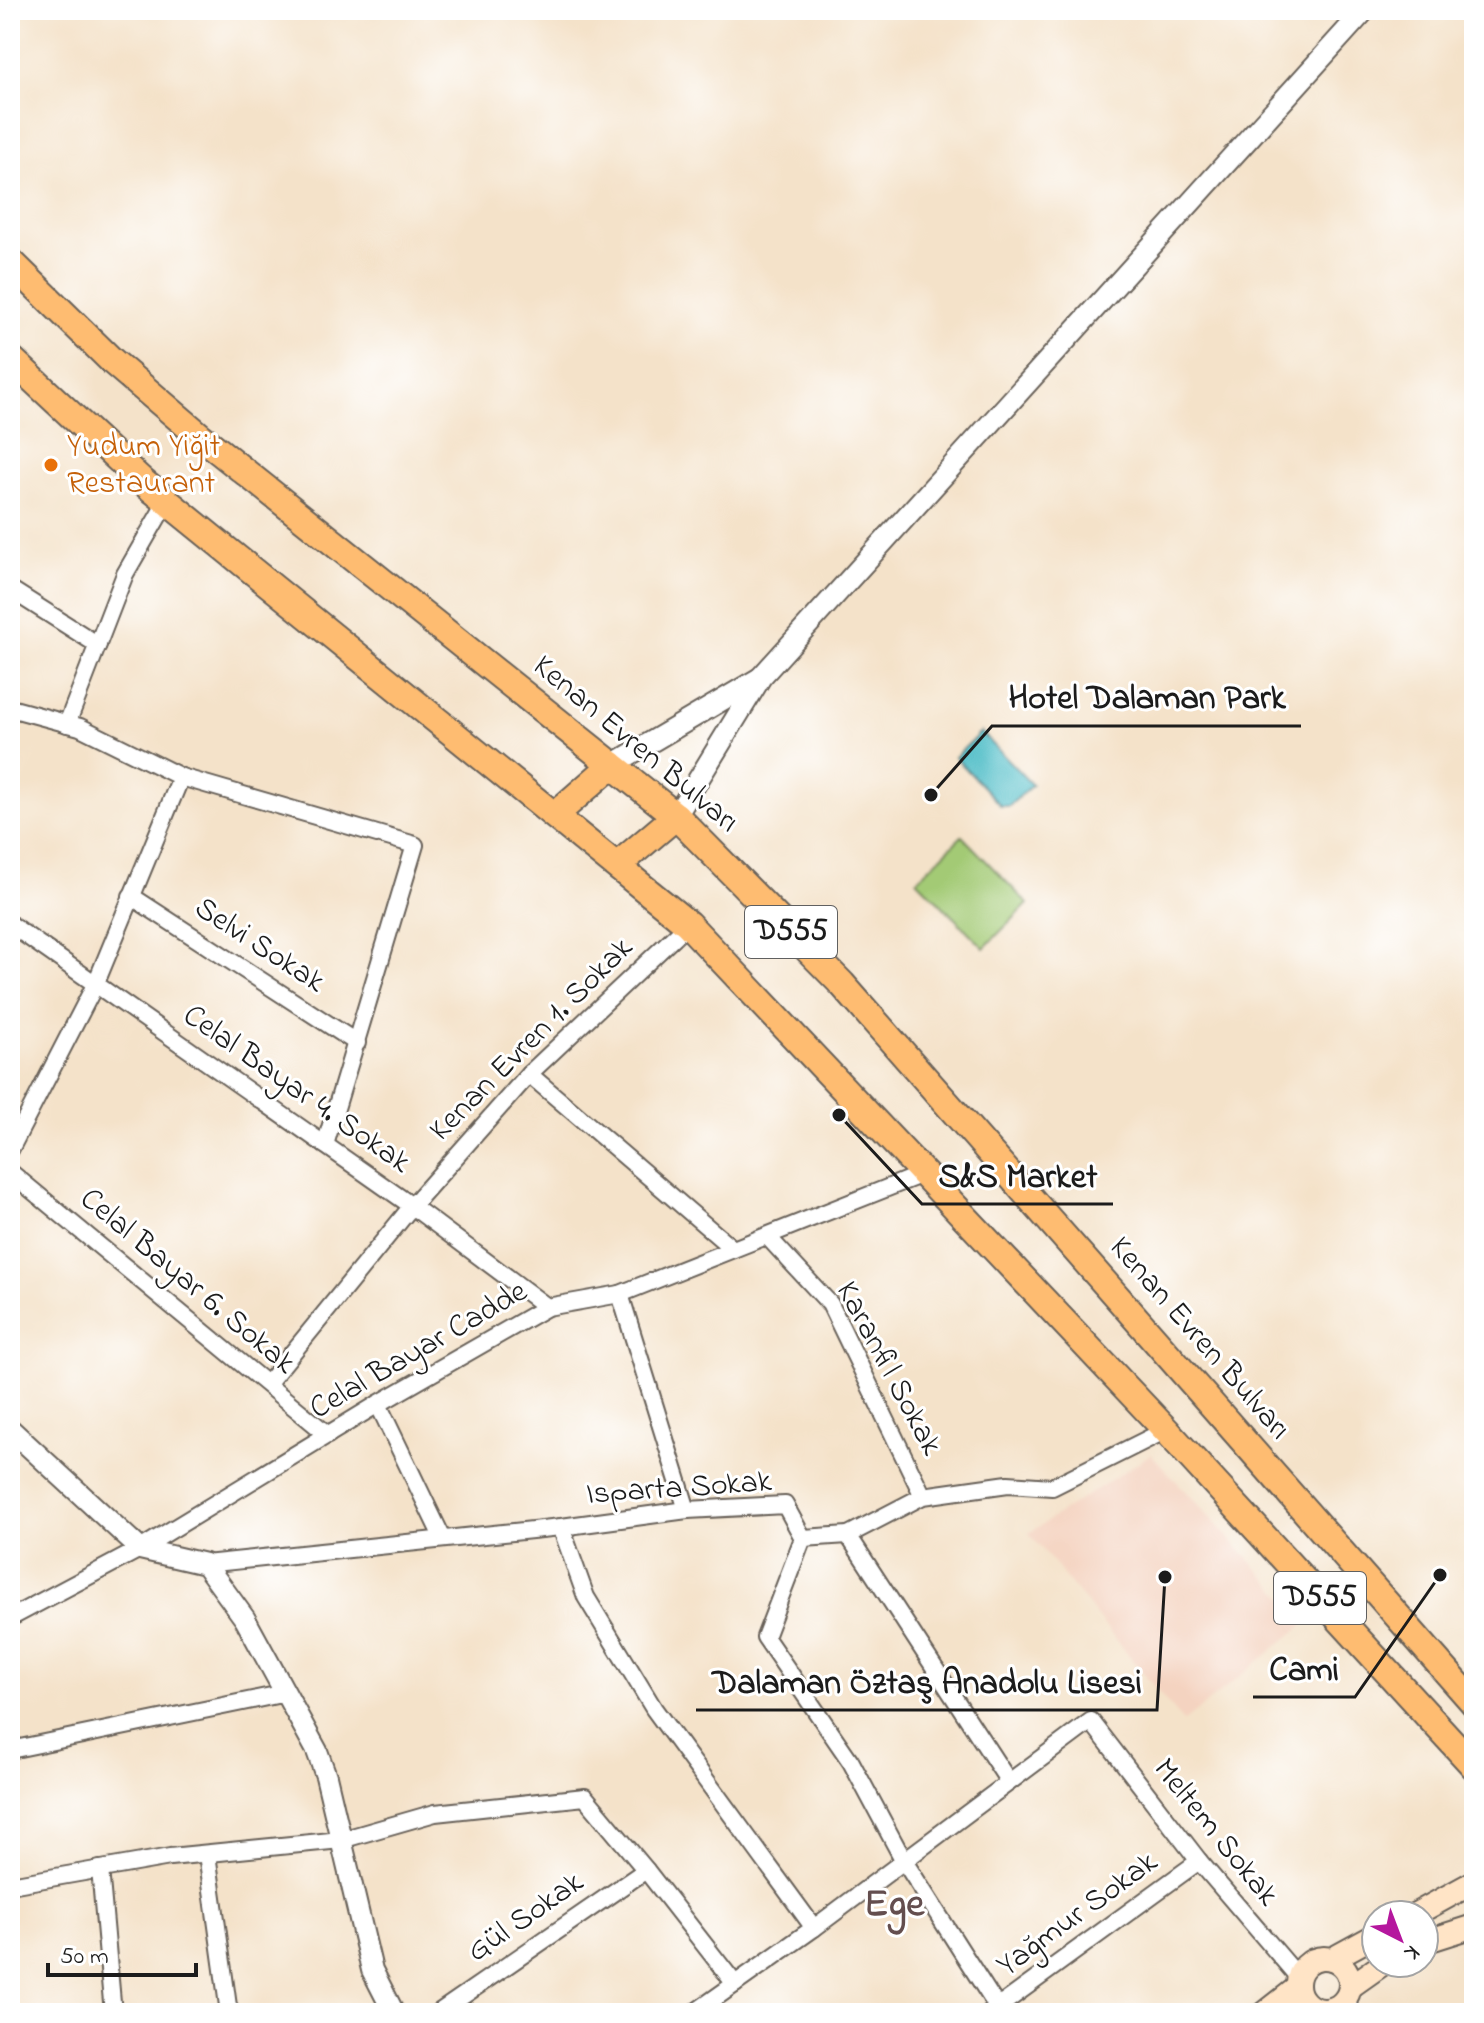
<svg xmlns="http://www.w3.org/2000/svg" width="1484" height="2023" viewBox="0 0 1484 2023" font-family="'Indie Flower',sans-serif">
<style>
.built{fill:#f4d3c0}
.green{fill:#a3ca75;stroke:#607348;stroke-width:2}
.water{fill:#4fbdc7;stroke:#366c72;stroke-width:2}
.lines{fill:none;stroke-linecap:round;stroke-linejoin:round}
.minor-casing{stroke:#686159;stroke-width:20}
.tertiary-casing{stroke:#686159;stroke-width:24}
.secondary-casing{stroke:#686159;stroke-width:26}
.primary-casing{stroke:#686159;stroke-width:30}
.minor{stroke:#fff;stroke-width:16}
.tertiary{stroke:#fff;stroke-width:20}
.secondary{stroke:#ffe4c6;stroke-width:22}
.primary{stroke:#febc71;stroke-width:26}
.food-dot{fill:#e8710a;stroke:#fff;stroke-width:3}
.labels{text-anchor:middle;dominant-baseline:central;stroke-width:6;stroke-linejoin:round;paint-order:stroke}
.shield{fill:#fff;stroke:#606060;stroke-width:2}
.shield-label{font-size:30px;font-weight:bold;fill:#1c1c1c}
.food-label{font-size:32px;fill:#c56008;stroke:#fff;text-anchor:start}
.street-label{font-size:32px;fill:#1c1c1c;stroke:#fff}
.district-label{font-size:40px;font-weight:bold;fill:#644e4e;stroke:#fff}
.leader{fill:none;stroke:#1c1c1c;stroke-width:3}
.callout-dot{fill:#1c1c1c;stroke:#fff;stroke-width:3}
.callout-label{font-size:34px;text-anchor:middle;font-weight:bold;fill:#1c1c1c;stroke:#fff;stroke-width:6;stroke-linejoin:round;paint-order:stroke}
</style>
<rect width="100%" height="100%" fill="#fff"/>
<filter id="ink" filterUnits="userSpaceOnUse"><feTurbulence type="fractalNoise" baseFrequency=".0125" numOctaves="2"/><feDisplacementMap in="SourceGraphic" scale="16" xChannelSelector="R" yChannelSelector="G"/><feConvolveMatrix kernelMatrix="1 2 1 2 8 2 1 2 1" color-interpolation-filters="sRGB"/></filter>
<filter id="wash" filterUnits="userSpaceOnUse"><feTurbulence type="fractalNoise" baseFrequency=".006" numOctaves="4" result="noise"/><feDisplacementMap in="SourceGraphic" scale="32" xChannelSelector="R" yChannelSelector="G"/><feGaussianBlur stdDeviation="1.8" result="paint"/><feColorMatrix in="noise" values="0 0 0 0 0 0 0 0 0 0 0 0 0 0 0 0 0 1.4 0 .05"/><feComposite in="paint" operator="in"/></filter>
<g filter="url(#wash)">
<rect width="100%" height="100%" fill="#f4e2c9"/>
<path class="built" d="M1151,1454l156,168 -124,100 -154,-189z"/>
<path class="green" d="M962,836l66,68 -44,44 -67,-68z"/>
<path class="water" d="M981,732l51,53 -23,21h-8l-46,-49z"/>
</g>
<g filter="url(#ink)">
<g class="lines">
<g class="minor-casing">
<g id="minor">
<path d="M10,589l88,56"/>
<path d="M10,708l70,19 101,50 234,68 -90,300"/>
<path d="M67,724l58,-150 42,-73"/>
<path d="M131,896l226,147"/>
<path d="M10,924l402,282 135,101"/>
<path d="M529,1074l204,175"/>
<path d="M10,1150l86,-167 85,-206"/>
<path d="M10,1172l318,263"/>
<path d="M767,1236l63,68 93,192"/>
<path d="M620,1294l67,216"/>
<path d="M267,1384l145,-178 117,-132 159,-150"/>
<path d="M378,1404l65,135"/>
<path d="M561,1527l25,70 68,112 160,219"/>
<path d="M848,1535l161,247"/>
<path d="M803,1538l-38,99 86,125 53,99 97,152"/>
<path d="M205,1564l356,-37 126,-17 98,-5 18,33 45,-3 75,-39 85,-12 44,3 114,-57"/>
<path d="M10,1618l130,-69 238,-145 169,-97 73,-13 305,-121"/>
<path d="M10,1750l276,-57"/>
<path d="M207,1854l21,152 5,7"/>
<path d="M100,1869l13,144"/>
<path d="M10,1885l160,-28 171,-17 94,-27 150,-16 61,73 89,114"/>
<path d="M1347,1995l3,18"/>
<path d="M1312,2007l4,6"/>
<path d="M438,2013l208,-143"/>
<path d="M694,2013l120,-85 277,-207 108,140 100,117"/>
<path d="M990,2013l209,-152"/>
</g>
</g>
<g class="tertiary-casing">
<g id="tertiary">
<path d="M612,765l146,-86"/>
<path d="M676,816l85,-139 604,-667"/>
<path d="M10,1429l130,120 65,15 40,55 72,132 9,25 46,194 22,43"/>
</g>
</g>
<g class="secondary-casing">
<g id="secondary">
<path d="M1414,1915l60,-33"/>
<path d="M1424,1942l50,-16"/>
<circle cx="1324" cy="1984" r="26"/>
<path d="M1332,1959l44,-24"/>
<path d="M1350,1987l34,-24"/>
<path d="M1265,2013l33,-26"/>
</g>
</g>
<g class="primary-casing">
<g id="primary">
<path d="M10,261l102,100 88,75 476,380 166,168 632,719"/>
<path d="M10,358l133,124 545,442 478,506 308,336"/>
<path d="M556,814l56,-49"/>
<path d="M618,865l58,-49"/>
</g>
</g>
<use href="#minor" class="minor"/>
<use href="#tertiary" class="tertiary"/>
<use href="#secondary" class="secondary"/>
<use href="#primary" class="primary"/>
</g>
</g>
<circle class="food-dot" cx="51" cy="465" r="8"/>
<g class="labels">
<g class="shield">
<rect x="745" y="906" width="92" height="52" rx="6"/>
<rect x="1274" y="1572" width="92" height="52" rx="6"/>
</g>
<g class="shield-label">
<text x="791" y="932">D555</text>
<text x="1320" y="1598">D555</text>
</g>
<g class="food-label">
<text x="67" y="447">Yudum Yiğit<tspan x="67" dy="37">Restaurant</tspan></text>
</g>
<g class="street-label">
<text transform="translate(635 745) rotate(40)">Kenan Evren Bulvarı</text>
<text transform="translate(259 946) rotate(33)">Selvi Sokak</text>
<text transform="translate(532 1040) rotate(-45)">Kenan Evren 1. Sokak</text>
<text transform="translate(296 1090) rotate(35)">Celal Bayar 4. Sokak</text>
<text transform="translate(187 1282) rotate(40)">Celal Bayar 6. Sokak</text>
<text transform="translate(1199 1339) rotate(49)">Kenan Evren Bulvarı</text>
<text transform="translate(419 1351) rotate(-30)">Celal Bayar Cadde</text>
<text transform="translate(888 1369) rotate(62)">Karanfil Sokak</text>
<text transform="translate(679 1489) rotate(-4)">Isparta Sokak</text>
<text transform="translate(1215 1833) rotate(51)">Meltem Sokak</text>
<text transform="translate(1078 1915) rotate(-36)">Yağmur Sokak</text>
<text transform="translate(526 1918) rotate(-35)">Gül Sokak</text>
</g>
<g class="district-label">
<text x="894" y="1905">Ege</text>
</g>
</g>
<path class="leader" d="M931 795L992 726H1301M839 1115L922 1204H1113M1440 1575L1355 1697H1253M1165 1577L1157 1710H696"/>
<g class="callout-dot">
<circle cx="931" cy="795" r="8"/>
<circle cx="839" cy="1115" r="8"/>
<circle cx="1440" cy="1575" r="8"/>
<circle cx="1165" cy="1577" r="8"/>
</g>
<g class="callout-label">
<text x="1147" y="708">Hotel Dalaman Park</text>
<text x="1018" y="1187">S&amp;S Market</text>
<text x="1304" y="1680">Cami</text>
<text x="927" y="1693">Dalaman Öztaş Anadolu Lisesi</text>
</g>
<rect width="1484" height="2023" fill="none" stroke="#fff" stroke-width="40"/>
<g transform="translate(1400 1939) rotate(138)"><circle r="38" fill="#ffffff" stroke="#a4a4a4" stroke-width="2"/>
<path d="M0-6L14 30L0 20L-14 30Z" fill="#b5179e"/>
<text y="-12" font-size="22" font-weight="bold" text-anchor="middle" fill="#1c1c1c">K</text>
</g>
<path d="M48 1963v12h148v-12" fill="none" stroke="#1c1c1c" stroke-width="4"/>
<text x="60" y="1963" font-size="24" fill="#1c1c1c" stroke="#ffffff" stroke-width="6" paint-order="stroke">50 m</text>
</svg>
